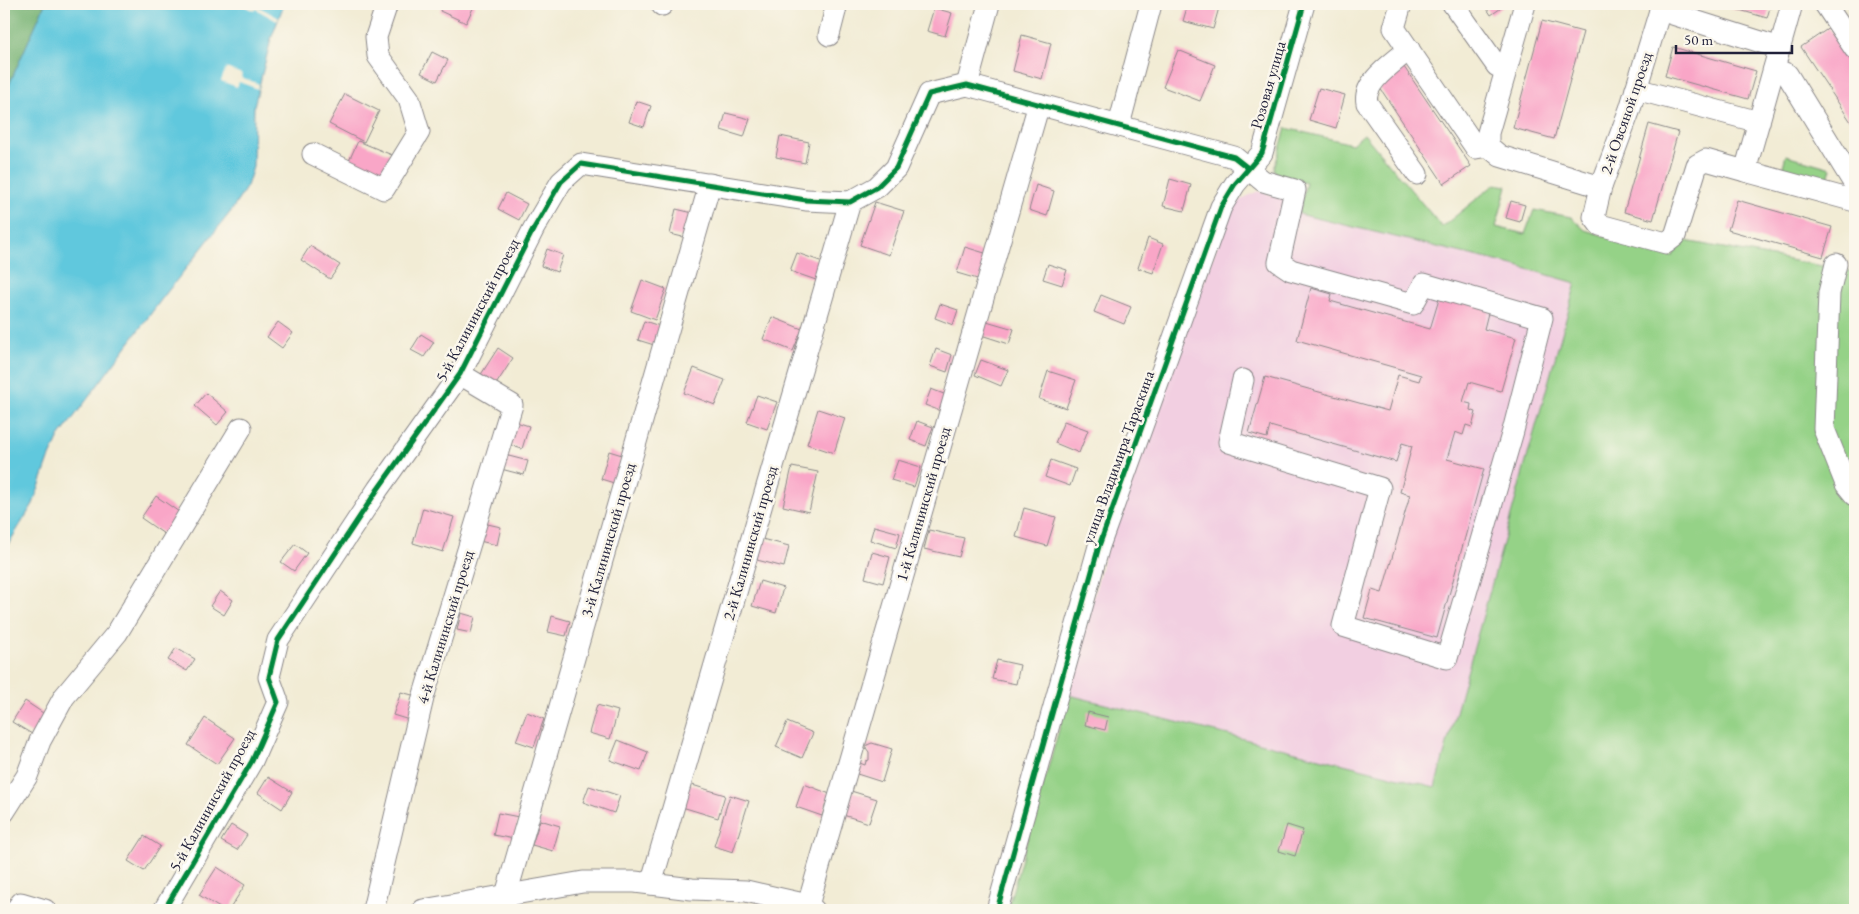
<svg xmlns="http://www.w3.org/2000/svg" width="1859" height="914" viewBox="0 0 1859 914" font-family="'EB Garamond',serif">
<style>
.built{fill:#f2cfe1}
.green{fill:#95d287;stroke:#5c7a61}
.forest{fill:#78b474;stroke:#4d6b58}
.water{fill:#60c8dd;stroke:#41758c}
.pier{fill:#f2ecd5}
.building{fill:#f9a6c7}
.lines{fill:none;stroke-linecap:round;stroke-linejoin:round}
.minor-casing{stroke:#8a8788;stroke-width:23}
.minor{stroke:#fff;stroke-width:21}
.cycleway-casing{stroke:#fbf7ec;stroke-width:8}
.cycleway{stroke:#00873e;stroke-width:5}
.labels{text-anchor:middle;dominant-baseline:central;stroke-width:5;stroke-linejoin:round;paint-order:stroke}
.street-label{font-size:16px;fill:#22223b;stroke:#fbf7ec}
</style>
<rect width="100%" height="100%" fill="#fbf7ec"/>
<filter id="ink" filterUnits="userSpaceOnUse"><feTurbulence type="fractalNoise" baseFrequency=".02" numOctaves="2"/><feDisplacementMap in="SourceGraphic" scale="10" xChannelSelector="R" yChannelSelector="G"/><feConvolveMatrix kernelMatrix="1 2 1 2 8 2 1 2 1" color-interpolation-filters="sRGB"/></filter>
<filter id="wash" filterUnits="userSpaceOnUse"><feTurbulence type="fractalNoise" baseFrequency=".0096" numOctaves="4" result="noise"/><feDisplacementMap in="SourceGraphic" scale="20" xChannelSelector="R" yChannelSelector="G"/><feGaussianBlur stdDeviation="1.12" result="paint"/><feColorMatrix in="noise" values="0 0 0 0 0 0 0 0 0 0 0 0 0 0 0 0 0 1.4 0 .05"/><feComposite in="paint" operator="in"/></filter>
<g filter="url(#wash)">
<rect width="100%" height="100%" fill="#f2ecd5"/>
<path class="built" d="M1258,191l318,92 -141,505 -366,-93 37,-146 122,-333 12,-16z"/>
<g class="green">
<path d="M1286,128l66,16 12,-10 78,93 53,-43 12,2 -11,41 29,7 9,-24 37,7 14,13 88,27 7,-17 175,32v638h-848l62,-215 366,92 141,-504 -59,-17 -218,-52 7,-31 -28,-6 -4,-8z"/>
<path d="M1786,155l45,13 -4,15 -45,-13z"/>
</g>
<path class="forest" d="M4,4h41l-41,92z"/>
<path class="water" d="M45,4h239l-13,35 -17,67 -1,61 -6,19 -15,24 -71,90 -102,137 -10,22 -16,45 -29,47v-455z"/>
<g class="pier">
<path d="M242,4h16l-1,2 22,12 -2,3 -21,-12 -2,2z"/>
<path d="M226,68l16,6 -1,3 18,7 -1,5 -19,-7 -2,5 -16,-6z"/>
</g>
<g id="blocks">
<g class="building">
<path d="M443,4h32l-9,19 -26,-12z"/>
<path d="M1188,4h32l-7,25 -30,-8z"/>
<path d="M1484,4h23l-16,11z"/>
<path d="M1719,4h52l-4,14z"/>
<path d="M934,8l18,5 -7,23 -18,-5z"/>
<path d="M1542,21l41,11 -29,107 -41,-11z"/>
<path d="M1829,28l26,39v61l-54,-81z"/>
<path d="M1022,35l29,8 -9,36 -29,-8z"/>
<path d="M1673,47l83,24 -8,28 -83,-23z"/>
<path d="M1178,50l37,15 -15,36 -37,-14z"/>
<path d="M432,52l16,8 -11,21 -16,-8z"/>
<path d="M1404,67l67,99 -27,18 -66,-99z"/>
<path d="M1319,88l26,7 -9,33 -27,-8z"/>
<path d="M345,94l34,17 -15,31 -35,-18z"/>
<path d="M636,101l15,5 -7,21 -15,-5z"/>
<path d="M726,113l24,6 -6,18 -23,-7z"/>
<path d="M1649,124l29,8 -25,88 -29,-8z"/>
<path d="M780,136l29,6 -4,21 -29,-6z"/>
<path d="M358,141l34,14 -9,22 -35,-14z"/>
<path d="M1170,179l21,6 -7,26 -21,-5z"/>
<path d="M1036,185l18,6 -7,25 -18,-6z"/>
<path d="M506,193l21,11 -8,16 -21,-11z"/>
<path d="M1737,200l95,27 -9,30 -95,-27z"/>
<path d="M1511,201l14,4 -5,17 -14,-4z"/>
<path d="M875,202l29,9 -15,44 -29,-10z"/>
<path d="M676,209l17,4 -6,25 -17,-4z"/>
<path d="M1148,238l15,6 -10,29 -15,-5z"/>
<path d="M310,246l30,19 -10,14 -29,-19z"/>
<path d="M965,247l23,7 -7,26 -24,-7z"/>
<path d="M547,249l16,6 -6,17 -16,-6z"/>
<path d="M797,253l26,9 -7,18 -26,-9z"/>
<path d="M1048,264l19,6 -5,15 -19,-6z"/>
<path d="M642,280l24,9 -11,31 -24,-9z"/>
<path d="M1311,288l21,6 -2,7 100,28 10,-33 49,13 -5,20 32,9 -15,53 -32,-9 -6,20 8,2 -1,6 6,2 -4,15 -6,-2 -3,10 -8,-3 -8,27 37,10 -47,169 -73,-20 8,-28 10,3 28,-98 -10,-3 12,-46 -10,-3 -6,19 -126,-36 -3,12 -18,-5 16,-56 123,34 10,-36 21,6 2,-6 -124,-35z"/>
<path d="M1101,295l30,12 -7,17 -30,-12z"/>
<path d="M940,304l18,6 -5,15 -18,-7z"/>
<path d="M772,317l30,12 -9,22 -30,-12z"/>
<path d="M983,320l31,9 -5,15 -31,-10z"/>
<path d="M644,321l16,5 -6,19 -16,-5z"/>
<path d="M278,322l15,11 -11,15 -15,-11z"/>
<path d="M421,334l13,8 -10,15 -13,-7z"/>
<path d="M498,348l15,10 -18,28 -15,-10z"/>
<path d="M936,349l16,6 -5,17 -17,-6z"/>
<path d="M981,360l27,10 -7,16 -26,-11z"/>
<path d="M694,368l31,12 -10,25 -31,-12z"/>
<path d="M1048,371l28,9 -10,28 -27,-9z"/>
<path d="M931,389l18,7 -6,16 -18,-7z"/>
<path d="M206,393l22,19 -11,13 -22,-19z"/>
<path d="M757,395l20,7 -10,27 -20,-7z"/>
<path d="M818,409l27,9 -11,35 -27,-9z"/>
<path d="M513,421l16,5 -7,23 -16,-5z"/>
<path d="M917,421l16,6 -7,19 -16,-6z"/>
<path d="M1064,421l24,9 -9,23 -24,-10z"/>
<path d="M609,451l13,4 -8,28 -13,-4z"/>
<path d="M505,455l23,6 -4,14 -23,-6z"/>
<path d="M898,460l23,7 -7,20 -23,-7z"/>
<path d="M1051,460l25,9 -6,17 -25,-9z"/>
<path d="M792,467l26,5 -9,40 -26,-6z"/>
<path d="M156,496l26,18 -15,22 -26,-18z"/>
<path d="M423,508l31,9 -11,35 -30,-9z"/>
<path d="M1024,508l32,9 -9,29 -31,-9z"/>
<path d="M483,523l18,4 -4,18 -18,-4z"/>
<path d="M874,526l26,7 -4,15 -26,-8z"/>
<path d="M929,530l35,8 -5,19 -35,-8z"/>
<path d="M762,539l27,7 -5,21 -27,-7z"/>
<path d="M295,544l12,9 -13,18 -13,-9z"/>
<path d="M872,552l18,5 -7,26 -18,-5z"/>
<path d="M760,581l23,7 -7,25 -24,-7z"/>
<path d="M220,591l13,9 -9,15 -14,-9z"/>
<path d="M461,613l14,4 -4,16 -14,-3z"/>
<path d="M552,616l18,5 -4,15 -18,-4z"/>
<path d="M176,648l19,11 -8,12 -19,-11z"/>
<path d="M997,660l23,5 -4,19 -24,-5z"/>
<path d="M401,692l15,4 -7,24 -16,-5z"/>
<path d="M25,701l24,16 -12,20 -25,-15z"/>
<path d="M597,705l21,6 -8,28 -21,-6z"/>
<path d="M527,712l17,7 -10,28 -18,-6z"/>
<path d="M1088,712l20,5 -3,13 -20,-5z"/>
<path d="M205,718l30,20 -18,26 -29,-19z"/>
<path d="M787,722l26,11 -11,25 -26,-11z"/>
<path d="M618,740l30,12 -7,19 -31,-11z"/>
<path d="M872,743l20,6 -10,33 -28,-9 3,-11 8,3 1,-4 3,-1v-8l-3,-4 1,-3z"/>
<path d="M268,777l24,15 -10,17 -24,-16z"/>
<path d="M689,784l36,11 -7,23 -36,-11z"/>
<path d="M804,784l26,10 -8,22 -26,-9z"/>
<path d="M589,786l31,10 -6,17 -31,-11z"/>
<path d="M851,791l26,8 -8,24 -26,-8z"/>
<path d="M730,795l19,6 -16,51 -19,-6z"/>
<path d="M498,813l21,4 -5,22 -21,-4z"/>
<path d="M540,820l20,6 -7,25 -21,-6z"/>
<path d="M231,825l16,10 -10,15 -16,-9z"/>
<path d="M1287,825l16,5 -8,26 -16,-5z"/>
<path d="M144,836l16,10 -16,25 -16,-10z"/>
<path d="M217,867l28,18 -16,25h-6l-24,-15z"/>
</g>
</g>
</g>
<g filter="url(#ink)">
<use href="#blocks" fill-opacity="0" stroke="#8a8788" stroke-width="1"/>
<g class="lines">
<g class="minor-casing">
<g id="minor">
<path d="M1401,4l-7,24 82,120 12,-2"/>
<path d="M1453,4l44,62 9,3"/>
<path d="M1525,4l-37,129v13l12,10 101,31"/>
<path d="M1662,4l-32,105 -29,78 -7,30 6,8 66,18 9,-7 22,-71 9,-5 39,11 47,-167"/>
<path d="M1825,4l30,45"/>
<path d="M662,5l1,-1"/>
<path d="M1660,10l120,38"/>
<path d="M829,35l8,-31"/>
<path d="M1409,49c-14,13 -47,33 -42,54l50,71"/>
<path d="M1774,69l13,5 68,111"/>
<path d="M967,85l22,-81"/>
<path d="M1636,89l123,33"/>
<path d="M1119,125l32,-121"/>
<path d="M313,154l71,35 35,-57 -10,-33 -31,-43 -2,-19 11,-33"/>
<path d="M1745,171l110,30"/>
<path d="M1836,264l-7,29 -5,136 22,55 9,11"/>
<path d="M4,812l23,-36 13,-35 24,-44 53,-64 124,-205"/>
<path d="M651,884l199,-682"/>
<path d="M808,905l231,-801"/>
<path d="M16,910l5,-7 24,7"/>
<path d="M164,910l88,-149 26,-59 -9,-25 9,-37 100,-151 82,-115 74,-146 27,-46 20,-18 225,36 44,2 27,-15 19,-19 33,-74 38,-9 267,72 29,24 32,9 -16,72 12,8 122,34 11,-20 118,34 -29,113 -66,227 -104,-32 37,-138 -151,-46 14,-62"/>
<path d="M373,910l50,-212 89,-293 -52,-31"/>
<path d="M423,910l160,-28h52l57,7 54,2 62,14 6,5"/>
<path d="M505,910l1,-15 204,-711"/>
<path d="M997,910l102,-364 122,-339 14,-23 27,-31 42,-149"/>
</g>
</g>
<use href="#minor" class="minor"/>
<g class="cycleway-casing">
<g id="cycleway">
<path d="M164,910l88,-149 26,-59 -9,-25 9,-37 100,-151 82,-115 74,-146 27,-46 20,-18 225,36 44,2 27,-15 19,-19 33,-74 38,-9 267,72 14,11"/>
<path d="M997,910l102,-364 122,-339 14,-23 27,-31 42,-149"/>
</g>
</g>
<use href="#cycleway" class="cycleway"/>
</g>
</g>
<g class="labels">
<g class="street-label">
<text transform="translate(1268 85) rotate(-74)">Розовая улица</text>
<text transform="translate(1626 113) rotate(-71)">2-й Овсяной проезд</text>
<text transform="translate(477 310) rotate(-62)">5-й Калининский проезд</text>
<text transform="translate(1118 457) rotate(-70)">улица Владимира Тараскина</text>
<text transform="translate(923 504) rotate(-74)">1-й Калининский проезд</text>
<text transform="translate(608 540) rotate(-74)">3-й Калининский проезд</text>
<text transform="translate(750 543) rotate(-74)">2-й Калининский проезд</text>
<text transform="translate(445 627) rotate(-73)">4-й Калининский проезд</text>
<text transform="translate(212 800) rotate(-61)">5-й Калининский проезд</text>
</g>
</g>
<rect width="1859" height="914" fill="none" stroke="#fbf7ec" stroke-width="20"/>
<path d="M1676 45v8h116v-8" fill="none" stroke="#22223b" stroke-width="2.5"/>
<text x="1684" y="45" font-size="15" fill="#22223b" stroke="#fbf7ec" stroke-width="4" paint-order="stroke">50 m</text>
</svg>
